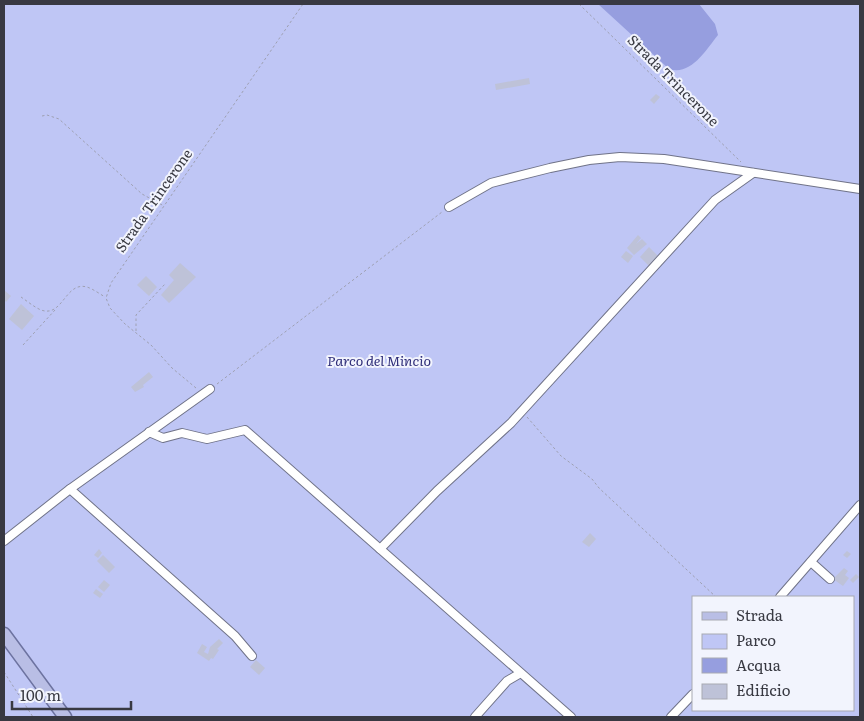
<svg xmlns="http://www.w3.org/2000/svg" width="864" height="721" viewBox="0 0 864 721" font-family="Literata,serif">
<style>
.green{fill:#bfc6f5;fill-rule:evenodd}
.water{fill:#969edf}
.building{fill:#bec2d8}
.lines{fill:none;stroke-linecap:round;stroke-linejoin:round}
.minor-casing{stroke:#707388;stroke-width:10}
.primary-casing{stroke:#6d73a0;stroke-width:15}
.path{stroke:#9ea0b2;stroke-width:1;stroke-dasharray:2.5 2.5;stroke-linecap:butt}
.minor{stroke:#fff;stroke-width:8}
.primary{stroke:#b9bee5;stroke-width:12}
.labels{text-anchor:middle;dominant-baseline:central;stroke-width:4;stroke-linejoin:round;paint-order:stroke}
.street-label{font-size:14px;fill:#383942;stroke:#f2f4fd}
.park-label{font-size:14px;font-style:italic;fill:#302f7a;stroke:#f2f4fd}
</style>
<rect width="100%" height="100%" fill="#e2e6fd"/>
<path class="green" d="M4,4h856v713h-856zM693,597h160v113h-160z"/>
<path class="water" d="M598,4h101l16,20 3,11c-12,15 -27,41 -49,34z"/>
<g class="building">
<path d="M529,78l1,6 -34,6 -1,-6z"/>
<path d="M656,94l4,3 -6,7 -4,-4z"/>
<path d="M638,235l3,3 -5,6 6,-5 5,5 -13,11 -7,-7z"/>
<path d="M649,247l10,10 -9,10 -10,-10z"/>
<path d="M626,251l7,5 -5,7 -7,-6z"/>
<path d="M180,263l16,14 -27,26 -8,-8 13,-15 -5,-5z"/>
<path d="M146,276l11,11 -8,9 -12,-11z"/>
<path d="M4,290l7,6 -5,6 -2,-3z"/>
<path d="M21,304l13,12 -12,14 -13,-11z"/>
<path d="M149,372l4,5 -10,8 1,2 -9,5 -4,-5z"/>
<path d="M590,533l6,6 -7,8 -7,-5z"/>
<path d="M99,549l3,4 -4,5 -4,-3z"/>
<path d="M847,551l4,3 -4,4 -4,-3z"/>
<path d="M103,555l12,12 -6,6 -12,-12z"/>
<path d="M844,568l4,3 -3,4 4,3 -6,8 -10,-7z"/>
<path d="M856,574l3,3 -6,6 -3,-3z"/>
<path d="M104,580l6,5 -6,7 -6,-5z"/>
<path d="M96,589l7,5 -3,4 -7,-5z"/>
<path d="M219,639l4,4 -6,6 2,1 -6,9 -2,-1 -2,3 -12,-8 5,-9 5,3 -3,5 4,2 2,-7z"/>
<path d="M256,660l9,8 -6,7 -9,-8z"/>
</g>
<g class="lines">
<g class="minor-casing">
<g id="minor">
<path d="M449,207l42,-24 59,-15 39,-8 31,-3 44,2 196,30"/>
<path d="M149,432l14,6 19,-5 25,6 38,-9 326,287"/>
<path d="M70,489l165,147 17,20"/>
<path d="M4,541l66,-52 140,-100"/>
<path d="M380,549l57,-58 74,-68 204,-223 38,-27"/>
<path d="M811,562l19,17"/>
<path d="M780,597l80,-92"/>
<path d="M475,717l32,-36 12,-7"/>
<path d="M671,717l22,-23"/>
</g>
</g>
<g class="primary-casing">
<path id="primary" d="M4,634l61,83"/>
</g>
<g class="path">
<path d="M579,4l162,158"/>
<path d="M42,116l5,-1 12,4 83,75 22,12"/>
<path d="M21,297c6,4 13,10 20,13 22,8 24,-29 46,-23 6,2 13,7 18,10"/>
<path d="M136,331v-16l29,-31"/>
<path d="M23,345l32,-35"/>
<path d="M217,384l225,-172"/>
<path d="M196,388l-24,-20 -21,-23 -26,-21 -15,-16 -4,-10 5,-15 192,-279"/>
<path d="M527,417l34,39 31,23 7,9 117,109"/>
<path d="M4,672l29,45"/>
</g>
<use href="#minor" class="minor"/>
<use href="#primary" class="primary"/>
</g>
<g class="labels">
<g class="street-label">
<text transform="translate(674 80) rotate(45)">Strada Trincerone</text>
<text transform="translate(153 200) rotate(-55)">Strada Trincerone</text>
</g>
<g class="park-label">
<text x="379" y="360">Parco del Mincio</text>
</g>
</g>
<rect width="864" height="721" fill="none" stroke="#383942" stroke-width="10"/>
<rect x="692" y="596" width="162" height="115" fill="#f2f4fd" stroke="#a8a9b2"/>
<rect x="702" y="612" width="25" height="8" fill="#b9bee5" stroke="#a8a9b2"/>
<text x="736" y="621" font-size="15" fill="#383942">Strada</text>
<rect x="702" y="634" width="25" height="15" fill="#bfc6f5" stroke="#a8a9b2"/>
<text x="736" y="646" font-size="15" fill="#383942">Parco</text>
<rect x="702" y="658" width="25" height="15" fill="#969edf" stroke="#a8a9b2"/>
<text x="736" y="671" font-size="15" fill="#383942">Acqua</text>
<rect x="702" y="684" width="25" height="15" fill="#bec2d8" stroke="#a8a9b2"/>
<text x="736" y="696" font-size="15" fill="#383942">Edificio</text>
<path d="M12 701v8h119v-8" fill="none" stroke="#383942" stroke-width="2.5"/>
<text x="20" y="701" font-size="15" fill="#383942" stroke="#f2f4fd" stroke-width="4" paint-order="stroke">100 m</text>
</svg>
